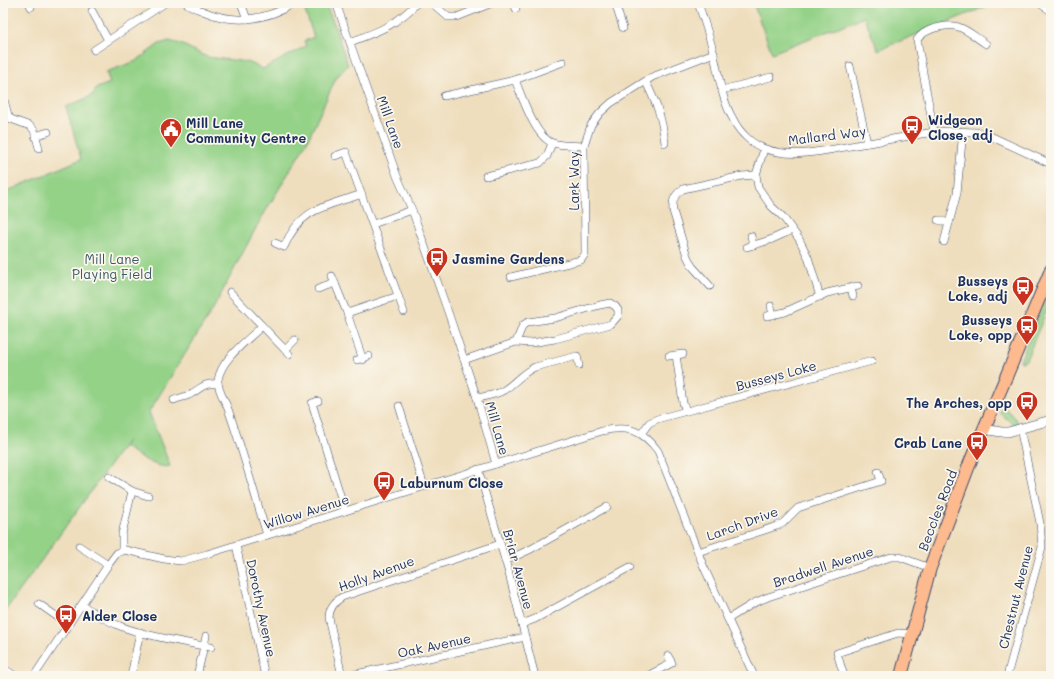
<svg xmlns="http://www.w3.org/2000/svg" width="1054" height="679" viewBox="0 0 1054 679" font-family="Mali,sans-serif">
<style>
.green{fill:#94d288;stroke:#588073}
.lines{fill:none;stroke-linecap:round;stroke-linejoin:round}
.minor-casing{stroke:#3b496c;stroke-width:8}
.tertiary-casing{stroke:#3b496c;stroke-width:10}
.trunk-casing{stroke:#3b496c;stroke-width:14}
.minor{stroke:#fff;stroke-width:7}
.tertiary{stroke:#fff;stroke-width:9}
.trunk{stroke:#fcba8e;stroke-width:12}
.labels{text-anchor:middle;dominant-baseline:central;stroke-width:3.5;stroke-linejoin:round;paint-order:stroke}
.poi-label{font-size:13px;font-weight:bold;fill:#1b2f5e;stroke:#fbf7ec;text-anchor:start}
.street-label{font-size:13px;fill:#1b2f5e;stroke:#fbf7ec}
.park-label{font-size:13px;fill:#395868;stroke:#fbf7ec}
</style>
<rect width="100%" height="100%" fill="#fbf7ec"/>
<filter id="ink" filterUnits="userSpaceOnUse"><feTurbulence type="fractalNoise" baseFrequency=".025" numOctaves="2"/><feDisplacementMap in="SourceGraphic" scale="8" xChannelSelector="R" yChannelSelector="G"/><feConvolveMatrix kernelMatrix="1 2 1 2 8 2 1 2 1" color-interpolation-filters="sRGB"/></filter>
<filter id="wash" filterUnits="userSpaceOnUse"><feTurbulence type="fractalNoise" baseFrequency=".012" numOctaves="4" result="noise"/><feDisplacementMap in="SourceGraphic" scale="16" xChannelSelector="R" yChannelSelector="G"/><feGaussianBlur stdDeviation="0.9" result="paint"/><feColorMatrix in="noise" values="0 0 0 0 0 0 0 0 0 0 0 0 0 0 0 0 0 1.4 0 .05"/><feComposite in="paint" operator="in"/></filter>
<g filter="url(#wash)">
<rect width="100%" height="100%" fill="#efdebd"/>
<g class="green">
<path d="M307,3h18l9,21 14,41 -12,13 -29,64 -49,82 -45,85 -64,103 21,54c-13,4 -34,-12 -45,-19l2,-6 -124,173v-421l78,-34 -15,-52 25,-11 6,-8 13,-5 -4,-11 30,-11 23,-17 10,-3 12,3 26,13 41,5 15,7 43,-23 -2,-5 10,-4 -11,-32z"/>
<path d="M753,3h242l-117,47 -14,-33 -92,36z"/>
<path d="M1051,286v14l-25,60 -4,2 -2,-1z"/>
<path d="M1002,405l18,19 -5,2 -15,-13z"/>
</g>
</g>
<g filter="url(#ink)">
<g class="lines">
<g class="minor-casing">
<g id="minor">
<path d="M29,3l2,4"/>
<path d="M186,3c5,4 11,6 17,8 32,14 63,9 92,-8"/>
<path d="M241,3l6,16"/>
<path d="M336,3l61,173 15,34 36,102 29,86 19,66"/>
<path d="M432,3l16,14h9l35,-14"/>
<path d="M514,3l2,6"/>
<path d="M615,3l8,25"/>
<path d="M698,3c6,17 12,35 16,52 5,22 8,45 19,64 6,13 19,26 33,30 28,10 61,1 90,-4 26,-4 52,-9 78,-13l14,-1 28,1 12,3 63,29"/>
<path d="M1039,3l12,8"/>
<path d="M92,11l16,29"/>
<path d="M350,42c29,-11 45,-16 67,-39"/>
<path d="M94,50l71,-47"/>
<path d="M850,66l17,77"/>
<path d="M515,80c7,16 20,58 38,63 8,3 22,2 31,3"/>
<path d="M646,82c11,23 16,35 19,61"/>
<path d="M722,90l49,-13"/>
<path d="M3,96l5,19 3,4 19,7 4,4 5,18"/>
<path d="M444,96l71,-16 48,-18"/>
<path d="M934,132l-17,-92c4,-6 8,-8 15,-11 27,-9 33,1 54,15"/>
<path d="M35,136l13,-4"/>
<path d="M764,149l-8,26 2,12 13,19 12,11 16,22 9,18 12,40"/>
<path d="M335,156l11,-4 58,160"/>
<path d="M486,176l54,-13 7,-7 5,-13"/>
<path d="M938,220l11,3"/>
<path d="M373,224l39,-14"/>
<path d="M751,236l2,9"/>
<path d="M944,242l13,-49 6,-62"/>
<path d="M275,243l9,4c17,-40 41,-40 78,-53"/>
<path d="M747,247l23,-7 22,-10"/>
<path d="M332,276l15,37 16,47"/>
<path d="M511,277l70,-17 4,-6 -1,-108 7,-21 9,-12 11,-10 41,-26 62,-24"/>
<path d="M710,286l-18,-20 -5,-10 -14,-45c-1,-10 1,-16 10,-22l59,-13 14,-1"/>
<path d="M851,288l2,8"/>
<path d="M318,289l17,-6"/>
<path d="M230,292l59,62"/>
<path d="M771,306l2,9"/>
<path d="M347,313l51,-17"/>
<path d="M767,316l18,-4 42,-19 31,-7"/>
<path d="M262,326c-14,14 -41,33 -44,54 -1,10 7,20 10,29 15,42 26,84 39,126"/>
<path d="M285,350l10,-10"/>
<path d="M676,355l7,48 3,8"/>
<path d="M669,356l14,-2"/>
<path d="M357,360l12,-4"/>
<path d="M464,360l52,-18 15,1 24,-4 56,-15 7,-8v-6l-3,-4 -5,-3 -10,2 -45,13 -27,4 -5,3 -7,17"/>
<path d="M477,398c9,-2 20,-3 27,-8 11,-7 19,-18 31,-23l42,-11 2,9"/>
<path d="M174,400c5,-2 10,-3 15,-5 12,-6 14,-13 29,-11"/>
<path d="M318,401l-6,2 33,108"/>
<path d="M399,406l25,80"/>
<path d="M641,434l8,-11 8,-4 215,-58"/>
<path d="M478,469l30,101 27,106"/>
<path d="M109,477l23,14 16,5"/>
<path d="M236,545l29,131"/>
<path d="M79,546l29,19"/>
<path d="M122,551v-17l10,-43"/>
<path d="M698,552l79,-26 6,-3 15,-15 83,-27 -3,-9"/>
<path d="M505,561l26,-12 76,-42"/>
<path d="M39,604l30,21"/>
<path d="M82,605c12,8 25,16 38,21 25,10 58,15 84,20l-7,30"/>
<path d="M728,619l26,-16 14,-6 123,-40h9l30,11"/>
<path d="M522,624l13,-5 95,-52"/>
<path d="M206,636l-2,10 7,1"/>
<path d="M3,668l12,8"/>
<path d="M34,676l74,-111 9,-12 8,-3 39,9 17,2 26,-7 395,-123c26,-6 41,-1 56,20l45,114 51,111"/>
<path d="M131,676l9,-44"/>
<path d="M342,676l-13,-58c0,-10 5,-16 13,-21l158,-53"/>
<path d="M347,676l178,-39"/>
<path d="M647,676l25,-13 -4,-7"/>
<path d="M844,676l-7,-23 61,-20 14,1"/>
<path d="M1007,676l35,-129 -2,-24 -20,-95"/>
</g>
</g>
<g class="tertiary-casing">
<path id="tertiary" d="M984,429l17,3h7l43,-12"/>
</g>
<g class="trunk-casing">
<path id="trunk" d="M901,676l29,-108 41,-108 80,-190"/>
</g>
<use href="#minor" class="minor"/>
<use href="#tertiary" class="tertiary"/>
<use href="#trunk" class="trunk"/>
</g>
</g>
<defs>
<g id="bus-pin" transform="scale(1.15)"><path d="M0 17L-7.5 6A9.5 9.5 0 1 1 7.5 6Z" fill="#c8321e" stroke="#fbf7ec"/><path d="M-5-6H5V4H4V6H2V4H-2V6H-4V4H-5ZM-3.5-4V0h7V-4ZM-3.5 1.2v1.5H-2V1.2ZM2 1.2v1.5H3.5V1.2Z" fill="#fff"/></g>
<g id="civic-pin" transform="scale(1.15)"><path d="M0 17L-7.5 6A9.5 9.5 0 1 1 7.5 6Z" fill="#c8321e" stroke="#fbf7ec"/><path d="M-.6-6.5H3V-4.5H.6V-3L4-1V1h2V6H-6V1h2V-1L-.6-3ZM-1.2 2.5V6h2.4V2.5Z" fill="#fff"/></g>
</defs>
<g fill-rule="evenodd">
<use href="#bus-pin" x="912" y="126"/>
<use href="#civic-pin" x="171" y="129"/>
<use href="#bus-pin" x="437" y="258"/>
<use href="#bus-pin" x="1023" y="287"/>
<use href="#bus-pin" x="1027" y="326"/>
<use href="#bus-pin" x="1027" y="402"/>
<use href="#bus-pin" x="977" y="442"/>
<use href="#bus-pin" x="384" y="482"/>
<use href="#bus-pin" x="66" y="615"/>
</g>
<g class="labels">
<g class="poi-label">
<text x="928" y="119">Widgeon<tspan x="928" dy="15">Close, adj</tspan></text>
<text x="186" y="122">Mill Lane<tspan x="186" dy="15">Community Centre</tspan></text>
<text x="452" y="258">Jasmine Gardens</text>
<text x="1008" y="280" text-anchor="end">Busseys<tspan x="1008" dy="15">Loke, adj</tspan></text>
<text x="1012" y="319" text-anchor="end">Busseys<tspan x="1012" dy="15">Loke, opp</tspan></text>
<text x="1012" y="402" text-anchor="end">The Arches, opp</text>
<text x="962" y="442" text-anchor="end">Crab Lane</text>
<text x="400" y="482">Laburnum Close</text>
<text x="82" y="615">Alder Close</text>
</g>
<g class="street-label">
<text transform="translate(391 122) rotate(70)">Mill Lane</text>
<text transform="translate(827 135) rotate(-7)">Mallard Way</text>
<text transform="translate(573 181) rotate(-90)">Lark Way</text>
<text transform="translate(776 375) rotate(-15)">Busseys Loke</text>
<text transform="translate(498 428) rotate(74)">Mill Lane</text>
<text transform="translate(937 510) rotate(-69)">Beccles Road</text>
<text transform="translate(306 511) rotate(-17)">Willow Avenue</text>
<text transform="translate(742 523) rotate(-20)">Larch Drive</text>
<text transform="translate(823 566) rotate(-18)">Bradwell Avenue</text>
<text transform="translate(519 569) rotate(75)">Briar Avenue</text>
<text transform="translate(376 573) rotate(-20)">Holly Avenue</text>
<text transform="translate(1015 597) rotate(-76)">Chestnut Avenue</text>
<text transform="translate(262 608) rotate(78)">Dorothy Avenue</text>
<text transform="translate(434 645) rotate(-12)">Oak Avenue</text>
</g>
<g class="park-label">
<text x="112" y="258">Mill Lane<tspan x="112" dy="15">Playing Field</tspan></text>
</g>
</g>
<rect width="1054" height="679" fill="none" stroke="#fbf7ec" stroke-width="16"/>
</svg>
